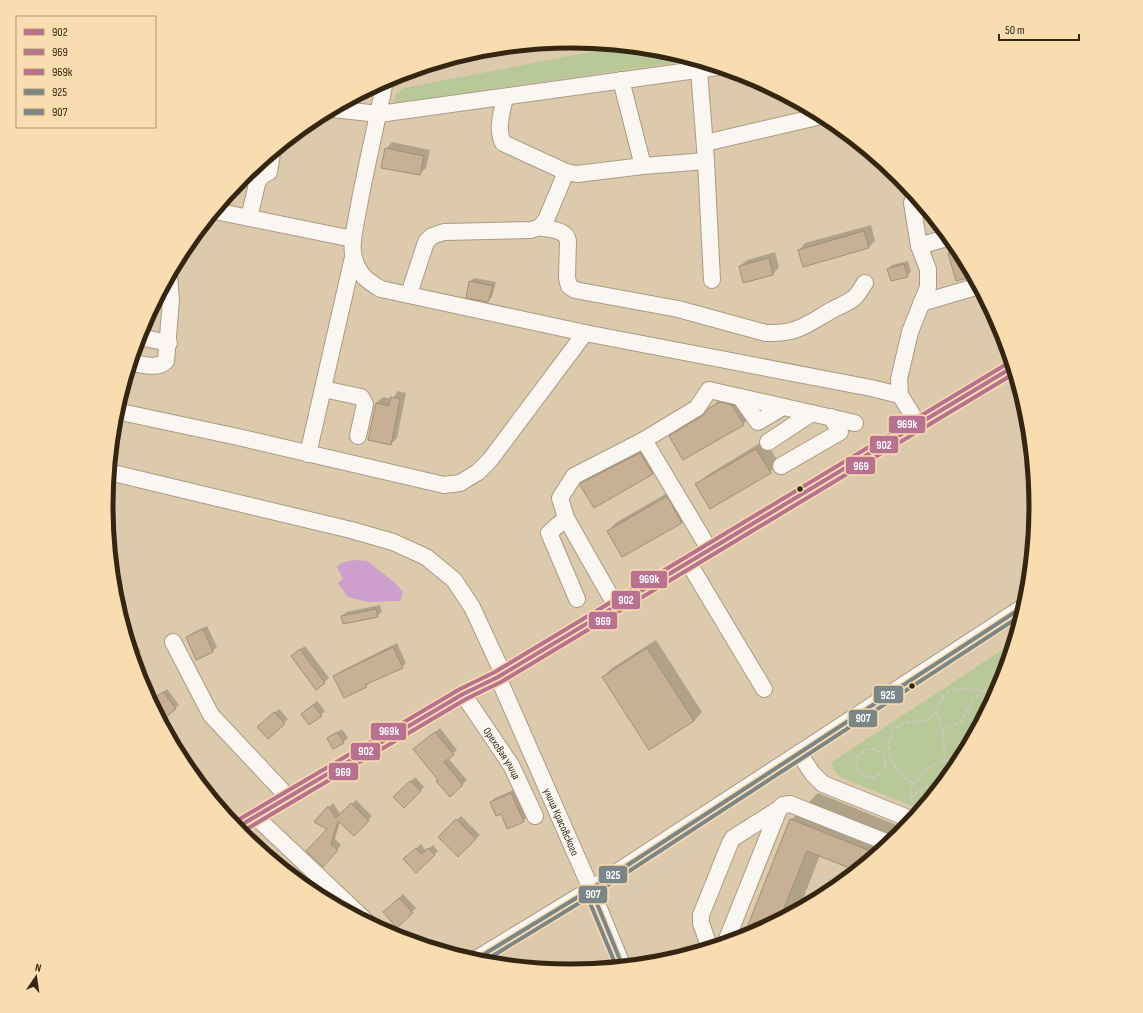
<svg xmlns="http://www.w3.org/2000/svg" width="1143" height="1013" viewBox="0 0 1143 1013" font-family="'Sofia Sans Condensed',sans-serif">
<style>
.green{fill:#b8c899}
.water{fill:#ce9fcc}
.shadow{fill:#0003}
.building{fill:#c8b095;stroke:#a08f7a}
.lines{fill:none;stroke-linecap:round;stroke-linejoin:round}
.minor-casing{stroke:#aa9b84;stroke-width:18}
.path{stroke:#cdc7be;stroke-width:2;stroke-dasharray:4 2;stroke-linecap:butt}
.minor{stroke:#faf7f3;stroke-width:16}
.bus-1-casing{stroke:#fadcb1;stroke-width:7}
.bus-2-casing{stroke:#fadcb1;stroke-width:7}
.bus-3-casing{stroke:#fadcb1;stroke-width:7}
.bus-4-casing{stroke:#fadcb1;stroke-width:7}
.bus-5-casing{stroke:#fadcb1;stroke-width:7}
.bus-1{stroke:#b8718e;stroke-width:4}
.bus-2{stroke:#b8718e;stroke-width:4}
.bus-3{stroke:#b8718e;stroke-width:4}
.bus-4{stroke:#7b8688;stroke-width:4}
.bus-5{stroke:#7b8688;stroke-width:4}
.bus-dot{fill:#342610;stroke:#fadcb1;stroke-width:1.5}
.labels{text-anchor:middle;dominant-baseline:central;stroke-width:3.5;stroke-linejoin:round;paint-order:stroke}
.street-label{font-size:11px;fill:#342610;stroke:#fadcb1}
.rim{fill:none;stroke:#342610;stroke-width:5}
.line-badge{stroke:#fadcb1;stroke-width:1.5}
.badge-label{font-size:11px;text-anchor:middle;font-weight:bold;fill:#fff}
</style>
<rect width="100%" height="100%" fill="#ddcaac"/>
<g class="green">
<path d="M621,46l42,4 32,10 -301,43 2,-9 8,-6z"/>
<path d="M1014,642l-13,43 -43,80 -36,45 -77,-31c-9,-4 -12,-8 -13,-17z"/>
</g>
<path class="water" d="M354,560l13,1 27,21 9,10 -3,9 -32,1 -20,-5 -10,-14 5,-4 -6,-12 4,-4z"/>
<g class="shadow">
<path d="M392,142l38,8 -4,18 -6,6 -34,-25z"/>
<path d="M871,225l4,16 -6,6 -66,19 -4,-16 6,-7z"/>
<path d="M957,246l2,2 14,27 -24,-22z"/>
<path d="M775,252l4,15 -6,7 -29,8 -4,-16 7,-6z"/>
<path d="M908,261l3,11 -4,4 -19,-7 4,-4z"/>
<path d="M474,278l22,4 -4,15 -4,4 -18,-19z"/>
<path d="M398,391l8,2 -9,45 -6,6 -15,-41 7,-6 9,2z"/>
<path d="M730,394l22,21 -9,9 -72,12 9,-9 29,-18 9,-8z"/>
<path d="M765,440l14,23 -9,9 -73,13 9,-9z"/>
<path d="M650,444l11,20 -8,9 -59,34 -13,-22 10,-10z"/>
<path d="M1035,487l2,16 -8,-12z"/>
<path d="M676,488l14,25 -8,9 -59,34 -15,-25 9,-9z"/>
<path d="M380,605l2,7 -5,4h-35l4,-4z"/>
<path d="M207,626l10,21 -4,4 -26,-14 5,-4z"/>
<path d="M132,639l9,12 -8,7 -5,-16z"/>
<path d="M656,640l46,72 -8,9 -91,-44 9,-9z"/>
<path d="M397,643l9,20 -4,4 -32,15 -4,4 -32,-10 5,-4z"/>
<path d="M305,646l24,32 -13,11 -20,-37z"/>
<path d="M167,689l12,16 -19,15 -10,-19z"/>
<path d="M317,701l8,10 -4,4 -15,-5z"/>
<path d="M279,709l9,10 -4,4h-21z"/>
<path d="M440,728l17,22 -9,8 19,22 -17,15 -11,-15 -20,-35z"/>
<path d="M342,729l6,9 -5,4 -15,-3z"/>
<path d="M415,777l9,10 -20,20 -9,-10z"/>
<path d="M516,789l11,28 -4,4 -22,-9 -10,-10 4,-4z"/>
<path d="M818,793l88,36 -6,7 -42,35 -38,-16 -20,52 -6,6 -31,17 -14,-6 42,-104z"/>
<path d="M356,800l16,16 -18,19 -14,-14 -5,18 6,6 -14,16 1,-32 -13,-8 18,-18 8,12z"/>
<path d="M461,816l19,19 -22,21 -18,-19z"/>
<path d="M251,831l12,13 -3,4 6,7 -21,-17z"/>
<path d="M421,844l5,7 7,-6 5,6 -4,4 -29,4z"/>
<path d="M329,891l19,21 -27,-14z"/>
<path d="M403,894l13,14 -19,18 -9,-18z"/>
</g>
<g class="building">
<path d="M385,148l39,8 -4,19 -39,-7z"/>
<path d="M864,231l5,17 -66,19 -5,-17z"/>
<path d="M960,250l14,26 -18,5 -8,-28z"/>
<path d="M769,258l4,17 -30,8 -4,-17z"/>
<path d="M904,264l4,13 -17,4 -4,-12z"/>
<path d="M469,281l24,5 -5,16 -22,-4z"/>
<path d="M391,397l9,2 -9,46 -23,-5 8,-37 13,3z"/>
<path d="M720,402l12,3 12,20 -61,35 -14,-24 33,-20 6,-7z"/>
<path d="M756,449l15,24 -61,36 -15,-25z"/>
<path d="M640,453l13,21 -59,34 -14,-23 1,-2z"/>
<path d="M667,496l15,27 -60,34 -15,-26z"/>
<path d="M376,609l2,8 -35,7 -2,-8z"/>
<path d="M203,629l10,23 -17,8 -10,-23z"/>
<path d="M393,647l10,21 -38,17 2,2 -23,11 -11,-22z"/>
<path d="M647,648l47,73 -45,29 -47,-73z"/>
<path d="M300,649l25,34 -9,7 -25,-34z"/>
<path d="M163,692l13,17 -15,12 -11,-20z"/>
<path d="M313,705l9,11 -13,9 -8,-11z"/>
<path d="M274,712l11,12 -17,15 -11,-12z"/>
<path d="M337,732l7,11 -11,6 -6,-11z"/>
<path d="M435,732l19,23 -10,7 19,23 -13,12 -14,-16 2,-1 -25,-31z"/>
<path d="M410,781l11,10 -17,17 -11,-11z"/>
<path d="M511,793l13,29 -17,7 -6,-15 -5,2 -6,-14z"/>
<path d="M351,803l18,18 -15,15 -16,-15 -7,23 7,6 -15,17 -17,-16 21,-22 -13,-7 14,-16 8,12z"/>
<path d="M456,819l20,20 -18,18 -20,-20z"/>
<path d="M790,819l88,35 -21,17 -50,-20 -28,70 -18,9 -13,-5z"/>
<path d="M416,848l5,6 7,-6 7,7 -19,18 -13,-14z"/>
<path d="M399,898l14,15 -16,15 -14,-16z"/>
</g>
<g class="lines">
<g class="minor-casing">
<g id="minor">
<path d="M699,70l7,91 6,119"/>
<path d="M621,80l22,86"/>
<path d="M385,81c-9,45 -20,90 -28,135 -2,13 -7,29 -3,42 4,16 13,23 27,31l204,44 286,55 29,7 18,29"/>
<path d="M505,97c-3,16 -9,31 -2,46l63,29 11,2 66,-8 63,-5"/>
<path d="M333,109l46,5 339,-47"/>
<path d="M705,143l112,-26"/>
<path d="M243,177l15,3"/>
<path d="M215,211l138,28"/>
<path d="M249,218l9,-38 5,-5 6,-3 3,-19"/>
<path d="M540,227c10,3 26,2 28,14l-1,37 2,8 6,4 103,19 88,24c31,1 40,-8 66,-23 7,-4 16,-7 22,-12 4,-3 8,-11 11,-15"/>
<path d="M919,246l31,-9"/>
<path d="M409,294l17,-52 6,-6 12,-4 87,-2 9,-3 6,-7 20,-48"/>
<path d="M921,303l58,-17"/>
<path d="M139,337l30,6"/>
<path d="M131,363c12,1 26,7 35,-2l5,-61 -2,-24"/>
<path d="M323,389l38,8 4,7 -7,32"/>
<path d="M900,395l-1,-16 11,-47 18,-45v-18l-9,-23 -7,-43 3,-8"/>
<path d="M740,397l18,25 25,-15"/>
<path d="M116,411l122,26 206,48 16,-2 18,-11 12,-12 95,-127"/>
<path d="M644,440l53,-32 12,-18 146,33"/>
<path d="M768,442l44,-29"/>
<path d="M308,454l45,-197"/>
<path d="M781,466l59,-34 -9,-15"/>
<path d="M109,472l242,58 42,12 33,15 28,23 18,27 31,67"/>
<path d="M566,518l-17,15 28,66"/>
<path d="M688,562l76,127"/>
<path d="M616,606l-50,-88 -6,-20 14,-22 70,-36 65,109"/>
<path d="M173,642l38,73 77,82"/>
<path id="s1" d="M498,677l93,212 32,78"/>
<path id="s2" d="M463,694l48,71 24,51"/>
<path d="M799,753l13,20 11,11 90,36"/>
<path d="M255,816l112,106"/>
<path d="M236,828l227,-134 35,-17 515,-310"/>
<path d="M725,944l54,-135 4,-4 7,-1 101,40"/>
<path d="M710,949l-9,-26v-8l29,-72 3,-5 46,-29"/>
<path d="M473,961l118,-72 435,-284"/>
</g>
</g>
<g class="path">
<path d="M1007,386l21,32"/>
<path d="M1008,664l-1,-8 5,-6"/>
<path d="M936,712c9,15 7,32 9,49"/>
<path d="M943,729l16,-6 4,-4 10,-19 10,-9"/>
<path d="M974,735c-1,-7 3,-13 9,-16"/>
<circle cx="871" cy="763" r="14"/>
<path d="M913,783c-5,-3 -10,-6 -14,-11 -12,-13 -16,-39 3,-48 9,-4 22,0 29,-7 9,-7 6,-19 20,-26 17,-7 35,6 51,-7"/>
<path d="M782,791l15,-8"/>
<path d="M910,798c10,-9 20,-15 33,-14"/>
<path d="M924,807c-3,-1 -9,-2 -11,-5 -3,-2 -3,-5 -3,-8 1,-16 26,-34 41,-34 3,0 6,1 9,2"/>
<path d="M824,878v7l4,10"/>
<path d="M818,900l5,-12 5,-1 7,3"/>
<path d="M610,903l111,-73"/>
<path d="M803,908l12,-28c7,-6 18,2 26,5"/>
<path d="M580,923l11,-1"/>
</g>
<use href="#minor" class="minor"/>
<g class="bus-1-casing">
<path id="bus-1" d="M236,828l227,-134 35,-17 515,-310"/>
</g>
<g class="bus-2-casing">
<path id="bus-2" d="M240,833l226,-134 35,-17 514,-309"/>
</g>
<g class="bus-3-casing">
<path id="bus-3" d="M233,823l227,-134 35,-17 515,-310"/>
</g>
<g class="bus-4-casing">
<g id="bus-4">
<path d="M591,889l32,78"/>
<path d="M473,961l118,-72 435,-284"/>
</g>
</g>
<g class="bus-5-casing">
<g id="bus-5">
<path d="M585,891l32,77"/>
<path d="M481,963l113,-69 429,-280"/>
</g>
</g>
<use href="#bus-1" class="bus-1"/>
<use href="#bus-2" class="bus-2"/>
<use href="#bus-3" class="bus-3"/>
<use href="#bus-4" class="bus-4"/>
<use href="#bus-5" class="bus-5"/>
</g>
<g class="bus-dot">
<circle cx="800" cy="489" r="3.5"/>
<circle cx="912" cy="686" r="3.5"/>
</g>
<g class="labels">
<g class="street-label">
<text stroke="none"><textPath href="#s2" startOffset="71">Ореховая улица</textPath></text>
<text stroke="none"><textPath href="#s1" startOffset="158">улица Красовского</textPath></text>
</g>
</g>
<path d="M0 0H1143V1013H0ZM113 506a458 458 0 1 1 916 0a458 458 0 1 1-916 0Z" fill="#fadcb1" fill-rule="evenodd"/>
<path class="rim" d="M113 506a458 458 0 1 1 916 0a458 458 0 1 1-916 0Z"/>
<g class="line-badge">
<rect x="888" y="415" width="38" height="19" rx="4" fill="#b8718e"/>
<rect x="869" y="435" width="30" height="19" rx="4" fill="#b8718e"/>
<rect x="845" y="456" width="31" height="19" rx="4" fill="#b8718e"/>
<rect x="630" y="570" width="38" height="19" rx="4" fill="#b8718e"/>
<rect x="611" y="590" width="30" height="20" rx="4" fill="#b8718e"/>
<rect x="588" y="611" width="30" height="19" rx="4" fill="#b8718e"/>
<rect x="873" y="685" width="31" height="19" rx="4" fill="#7b8688"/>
<rect x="848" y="709" width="30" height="19" rx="4" fill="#7b8688"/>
<rect x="370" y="722" width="37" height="19" rx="4" fill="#b8718e"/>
<rect x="350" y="742" width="31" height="19" rx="4" fill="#b8718e"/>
<rect x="328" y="762" width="31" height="19" rx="4" fill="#b8718e"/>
<rect x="598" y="865" width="30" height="19" rx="4" fill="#7b8688"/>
<rect x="578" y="885" width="30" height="19" rx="4" fill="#7b8688"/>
</g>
<g class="badge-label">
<text x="907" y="428">969к</text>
<text x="884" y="449">902</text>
<text x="861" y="470">969</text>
<text x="649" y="583">969к</text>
<text x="626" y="604">902</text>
<text x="603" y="625">969</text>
<text x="888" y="699">925</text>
<text x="863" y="722">907</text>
<text x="389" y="735">969к</text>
<text x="366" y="755">902</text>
<text x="343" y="776">969</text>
<text x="613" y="879">925</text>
<text x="593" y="898">907</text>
</g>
<rect x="16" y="16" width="140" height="112" fill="#fadcb1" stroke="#ab9371"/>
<rect x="24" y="29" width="20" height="6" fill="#b8718e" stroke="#ab9371"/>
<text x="52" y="36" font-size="12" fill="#342610">902</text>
<rect x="24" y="49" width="20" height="6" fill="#b8718e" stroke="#ab9371"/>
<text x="52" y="56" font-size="12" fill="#342610">969</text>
<rect x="24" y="69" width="20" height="6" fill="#b8718e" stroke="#ab9371"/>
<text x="52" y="76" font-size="12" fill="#342610">969к</text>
<rect x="24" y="89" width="20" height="6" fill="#7b8688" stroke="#ab9371"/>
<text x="52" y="96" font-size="12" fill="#342610">925</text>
<rect x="24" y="109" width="20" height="6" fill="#7b8688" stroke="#ab9371"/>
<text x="52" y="116" font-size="12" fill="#342610">907</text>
<g transform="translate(36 977) rotate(13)" stroke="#fadcb1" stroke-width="3" paint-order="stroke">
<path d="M0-3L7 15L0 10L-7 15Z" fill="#342610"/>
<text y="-6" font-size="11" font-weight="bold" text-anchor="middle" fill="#342610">N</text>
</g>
<path d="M999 34v6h80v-6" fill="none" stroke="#342610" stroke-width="2"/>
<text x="1005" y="34" font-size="12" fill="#342610" stroke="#fadcb1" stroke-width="3" paint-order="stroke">50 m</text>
</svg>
